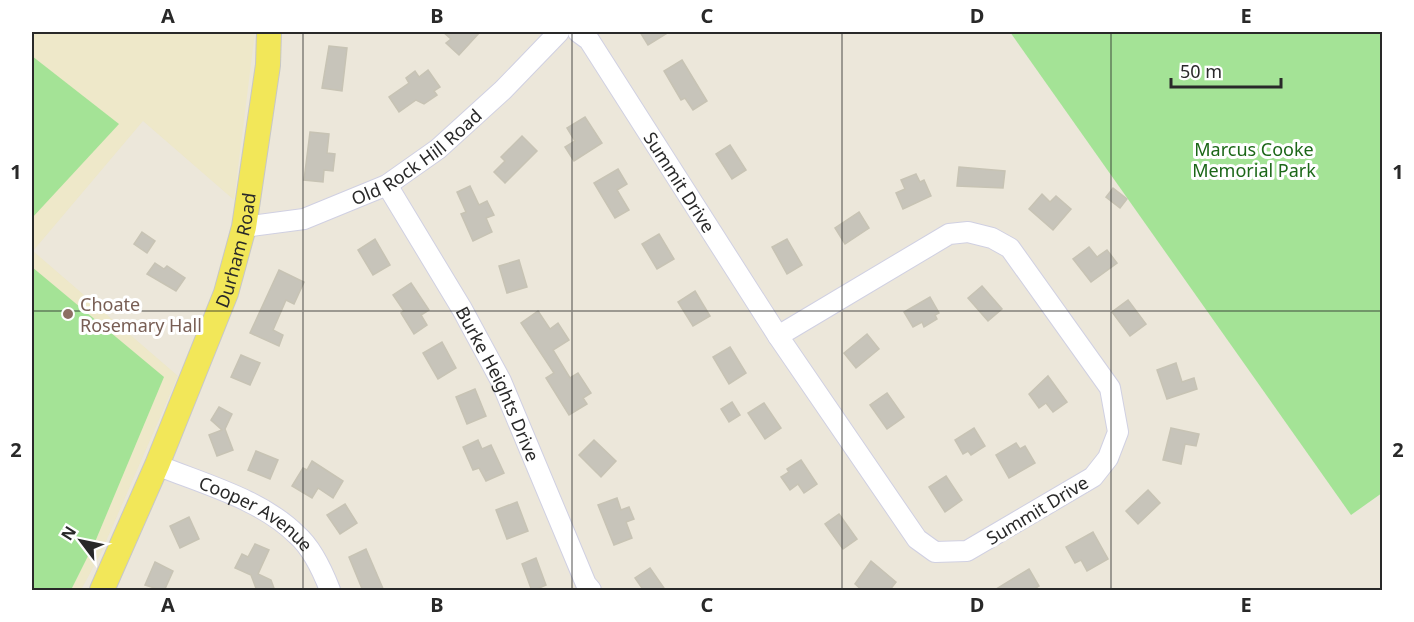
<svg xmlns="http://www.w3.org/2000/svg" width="1414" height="622" viewBox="0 0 1414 622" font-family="'Noto Sans',sans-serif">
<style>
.education{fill:#eee8c9}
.green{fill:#a4e396}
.building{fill:#c7c4ba;stroke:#c7c3b4;stroke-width:1.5}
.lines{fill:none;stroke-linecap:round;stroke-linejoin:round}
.minor-casing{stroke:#d0d0e2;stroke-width:22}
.major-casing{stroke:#c7c7c7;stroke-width:26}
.minor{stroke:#fff;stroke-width:20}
.major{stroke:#f2e759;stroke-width:24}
.grid{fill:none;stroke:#292929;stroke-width:1.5;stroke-opacity:0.55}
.education-dot{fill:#8d6e63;stroke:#fff;stroke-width:2}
.labels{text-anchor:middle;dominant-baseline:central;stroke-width:6;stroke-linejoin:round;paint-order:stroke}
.park-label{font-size:18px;fill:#1c6718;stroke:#fff}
.street-label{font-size:18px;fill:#292929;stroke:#fff}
.education-label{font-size:18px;fill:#785e54;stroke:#fff;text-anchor:start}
.neatline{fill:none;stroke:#292929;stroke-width:2}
.grid-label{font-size:20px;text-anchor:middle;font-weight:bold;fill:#292929}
</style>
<rect width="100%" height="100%" fill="#ece7da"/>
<path class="education" d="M32,32h223l-21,168 -91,-79 -110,130 145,125 -77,177 -20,37h-49z"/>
<g class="green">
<path d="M1010,32h372v461l-31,22z"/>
<path d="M32,56l87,68 -87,94z"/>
<path d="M32,267l132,110 -69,165 -24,48h-39z"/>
</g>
<g class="building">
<path d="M443,32h37l-21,23 -13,-12 5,-4z"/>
<path d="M640,32h29l-21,13z"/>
<path d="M329,46l18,2 -5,43 -20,-3z"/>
<path d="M682,60l25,41 -14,9 -8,-12 -4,2 -17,-29z"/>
<path d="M428,70l12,17 -6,4 3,4 -13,9 -8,-4 -17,12 -10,-15 20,-14 -3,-5 9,-7 4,6z"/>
<path d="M585,117l17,26 -28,18 -9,-14 10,-6 -8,-13z"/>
<path d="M310,132l19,2 -2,19 8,1 -2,17 -9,-1 -1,12 -19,-2z"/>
<path d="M522,136l15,15 -32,32 -11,-11 11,-11 -4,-4z"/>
<path d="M730,145l16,25 -14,9 -16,-25z"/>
<path d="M959,167l46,4 -2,17 -46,-2z"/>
<path d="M618,169l9,15 -10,6 12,20 -14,8 -21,-35z"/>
<path d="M916,174l4,8 4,-2 7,16 -28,13 -7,-16 9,-4 -4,-9z"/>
<path d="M470,186l9,19 8,-4 7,14 -8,3 6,14 -19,9 -12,-27 5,-2 -9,-20z"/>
<path d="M1113,188l14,11 -7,9 -14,-11z"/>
<path d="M1042,194l8,8 6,-6 15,13 -18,21 -24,-21z"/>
<path d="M859,212l10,16 -24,16 -10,-16z"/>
<path d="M142,232l13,9 -8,12 -13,-9z"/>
<path d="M659,234l15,25 -17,10 -15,-25z"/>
<path d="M375,239l15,26 -17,10 -15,-25z"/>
<path d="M787,239l15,26 -15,9 -15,-27z"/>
<path d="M1089,247l8,10 10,-7 10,13 -26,19 -18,-23z"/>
<path d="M519,260l8,27 -20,6 -8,-27z"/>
<path d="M155,263l9,6 3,-3 18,12 -9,13 -29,-17z"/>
<path d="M279,270l25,12 -10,22 -8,-4 -13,30 10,5 -4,11 -29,-13z"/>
<path d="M411,283l18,27 -8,5 6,10 -13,9 -13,-21 3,-2 -11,-16z"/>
<path d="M982,286l20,23 -14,12 -20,-23z"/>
<path d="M695,291l15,25 -17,10 -15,-24z"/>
<path d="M930,297l9,16 -4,2 2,4 -13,8 -2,-5 -9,5 -9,-15z"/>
<path d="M1128,300l18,24 -16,12 -18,-24z"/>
<path d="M538,311l12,18 8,-6 11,17 -16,10 17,28 8,-5 13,20 -8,5 4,6 -18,11 -23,-37 8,-5 -33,-50z"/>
<path d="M867,334l12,15 -23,19 -12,-15z"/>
<path d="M442,342l14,26 -18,11 -15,-26z"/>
<path d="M730,347l16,26 -17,11 -16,-27z"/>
<path d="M241,355l19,8 -10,22 -19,-8z"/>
<path d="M1176,363l6,19 12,-4 3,11 -30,10 -10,-29z"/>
<path d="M1048,376l19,26 -14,10 -7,-9 -7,5 -10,-14z"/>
<path d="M475,389l11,27 -19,8 -11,-27z"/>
<path d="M887,393l17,24 -17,12 -17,-24z"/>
<path d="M732,402l8,13 -11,7 -8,-13z"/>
<path d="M764,403l17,25 -16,11 -17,-26z"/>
<path d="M219,407l13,7 -7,15 8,21 -16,6 -8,-21 13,-5 -11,-10z"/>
<path d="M974,428l11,18 -14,9 -3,-4 -5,3 -8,-14z"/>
<path d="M1171,428l28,6 -3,12 -11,-2 -4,20 -18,-4z"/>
<path d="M478,440l4,9 9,-4 13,28 -18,8 -7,-13 -6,2 -10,-23z"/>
<path d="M594,440l22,21 -15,16 -22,-22z"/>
<path d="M1016,443l4,6 5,-3 10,17 -26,15 -13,-23z"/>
<path d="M256,451l22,9 -8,19 -22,-9z"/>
<path d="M801,460l16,24 -13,9 -6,-9 -8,6 -9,-13 8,-5 -2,-3z"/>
<path d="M312,461l31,20 -10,17 -15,-10 -6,10 -20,-12 11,-18 4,2z"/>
<path d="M946,476l16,24 -17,12 -16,-25z"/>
<path d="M1148,490l12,13 -22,21 -12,-13z"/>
<path d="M617,498l4,12 8,-3 5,12 -8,3 6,16 -18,7 -16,-40z"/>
<path d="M517,502l11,29 -21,8 -11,-29z"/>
<path d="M345,504l12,19 -17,11 -13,-19z"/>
<path d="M839,514l18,25 -14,10 -18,-25z"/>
<path d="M189,517l10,22 -19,9 -10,-22z"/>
<path d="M1093,532l15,27 -21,12 -6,-11 -6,3 -9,-16z"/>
<path d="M255,544l14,6 -11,24 13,6 4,11h-18l-6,-16 -16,-7 7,-14 6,3z"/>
<path d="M366,549l18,42h-21l-14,-34z"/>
<path d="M536,558l10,27 -14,6 -10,-27z"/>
<path d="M871,561l25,21 -7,9h-26l-8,-7z"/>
<path d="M155,562l18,9 -9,20 -19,-6z"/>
<path d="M650,568l16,23h-22l-9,-13z"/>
<path d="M1029,569l10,17 -8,5h-38z"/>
</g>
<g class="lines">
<g class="minor-casing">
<g id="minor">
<path id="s1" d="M578,32l11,8 189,296"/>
<path id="s2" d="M387,185l75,124 39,72 85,203 5,6"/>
<path id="s3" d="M244,227l60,-8 83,-34 51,-36 65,-59 56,-58"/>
<path d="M968,232l24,6 18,10 100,140 8,44 -10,26 -15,19 -126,74 -32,1 -18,-13 -139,-203 171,-102z"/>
<path id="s4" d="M157,465c46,19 104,34 140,70 15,13 26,37 33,55"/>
</g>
</g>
<g class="major-casing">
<g id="major">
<path id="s5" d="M102,590l55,-125 69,-172 18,-66 24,-162 1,-33"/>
</g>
</g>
<use href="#minor" class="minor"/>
<use href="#major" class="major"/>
</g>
<path class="grid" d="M303,32v558M572,32v558M842,32v558M1111,32v558M32,311h1350"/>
<circle class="education-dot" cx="68" cy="314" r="6"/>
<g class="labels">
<g class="park-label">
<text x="1254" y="149">Marcus Cooke<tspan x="1254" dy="21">Memorial Park</tspan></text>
</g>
<g class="street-label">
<text stroke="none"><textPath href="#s3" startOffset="190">Old Rock Hill Road</textPath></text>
<text stroke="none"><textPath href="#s1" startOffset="182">Summit Drive</textPath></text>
<text stroke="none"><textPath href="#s5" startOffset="366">Durham Road</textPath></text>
<text stroke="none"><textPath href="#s2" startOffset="228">Burke Heights Drive</textPath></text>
<text transform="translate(1037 510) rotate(-31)">Summit Drive</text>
<text stroke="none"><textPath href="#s4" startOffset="111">Cooper Avenue</textPath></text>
</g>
<g class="education-label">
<text x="80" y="304">Choate<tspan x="80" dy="21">Rosemary Hall</tspan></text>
</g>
</g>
<rect width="1414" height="622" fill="none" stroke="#ffffff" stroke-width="66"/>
<g transform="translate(81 541) rotate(302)" stroke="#ffffff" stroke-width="4.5" paint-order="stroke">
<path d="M0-4.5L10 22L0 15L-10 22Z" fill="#292929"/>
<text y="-9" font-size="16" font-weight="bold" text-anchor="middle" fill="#292929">N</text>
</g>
<path d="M1171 78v9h110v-9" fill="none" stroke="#292929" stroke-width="3"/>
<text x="1180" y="78" font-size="18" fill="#292929" stroke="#ffffff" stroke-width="4.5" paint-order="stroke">50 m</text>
<rect x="33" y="33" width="1348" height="556" class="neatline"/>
<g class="grid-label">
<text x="168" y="23">A</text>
<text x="437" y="23">B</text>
<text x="707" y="23">C</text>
<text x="977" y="23">D</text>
<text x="1246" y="23">E</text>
<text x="16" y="179">1</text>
<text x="1398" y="179">1</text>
<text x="16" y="457">2</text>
<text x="1398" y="457">2</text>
<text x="168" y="612">A</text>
<text x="437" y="612">B</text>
<text x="707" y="612">C</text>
<text x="977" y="612">D</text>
<text x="1246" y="612">E</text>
</g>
</svg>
